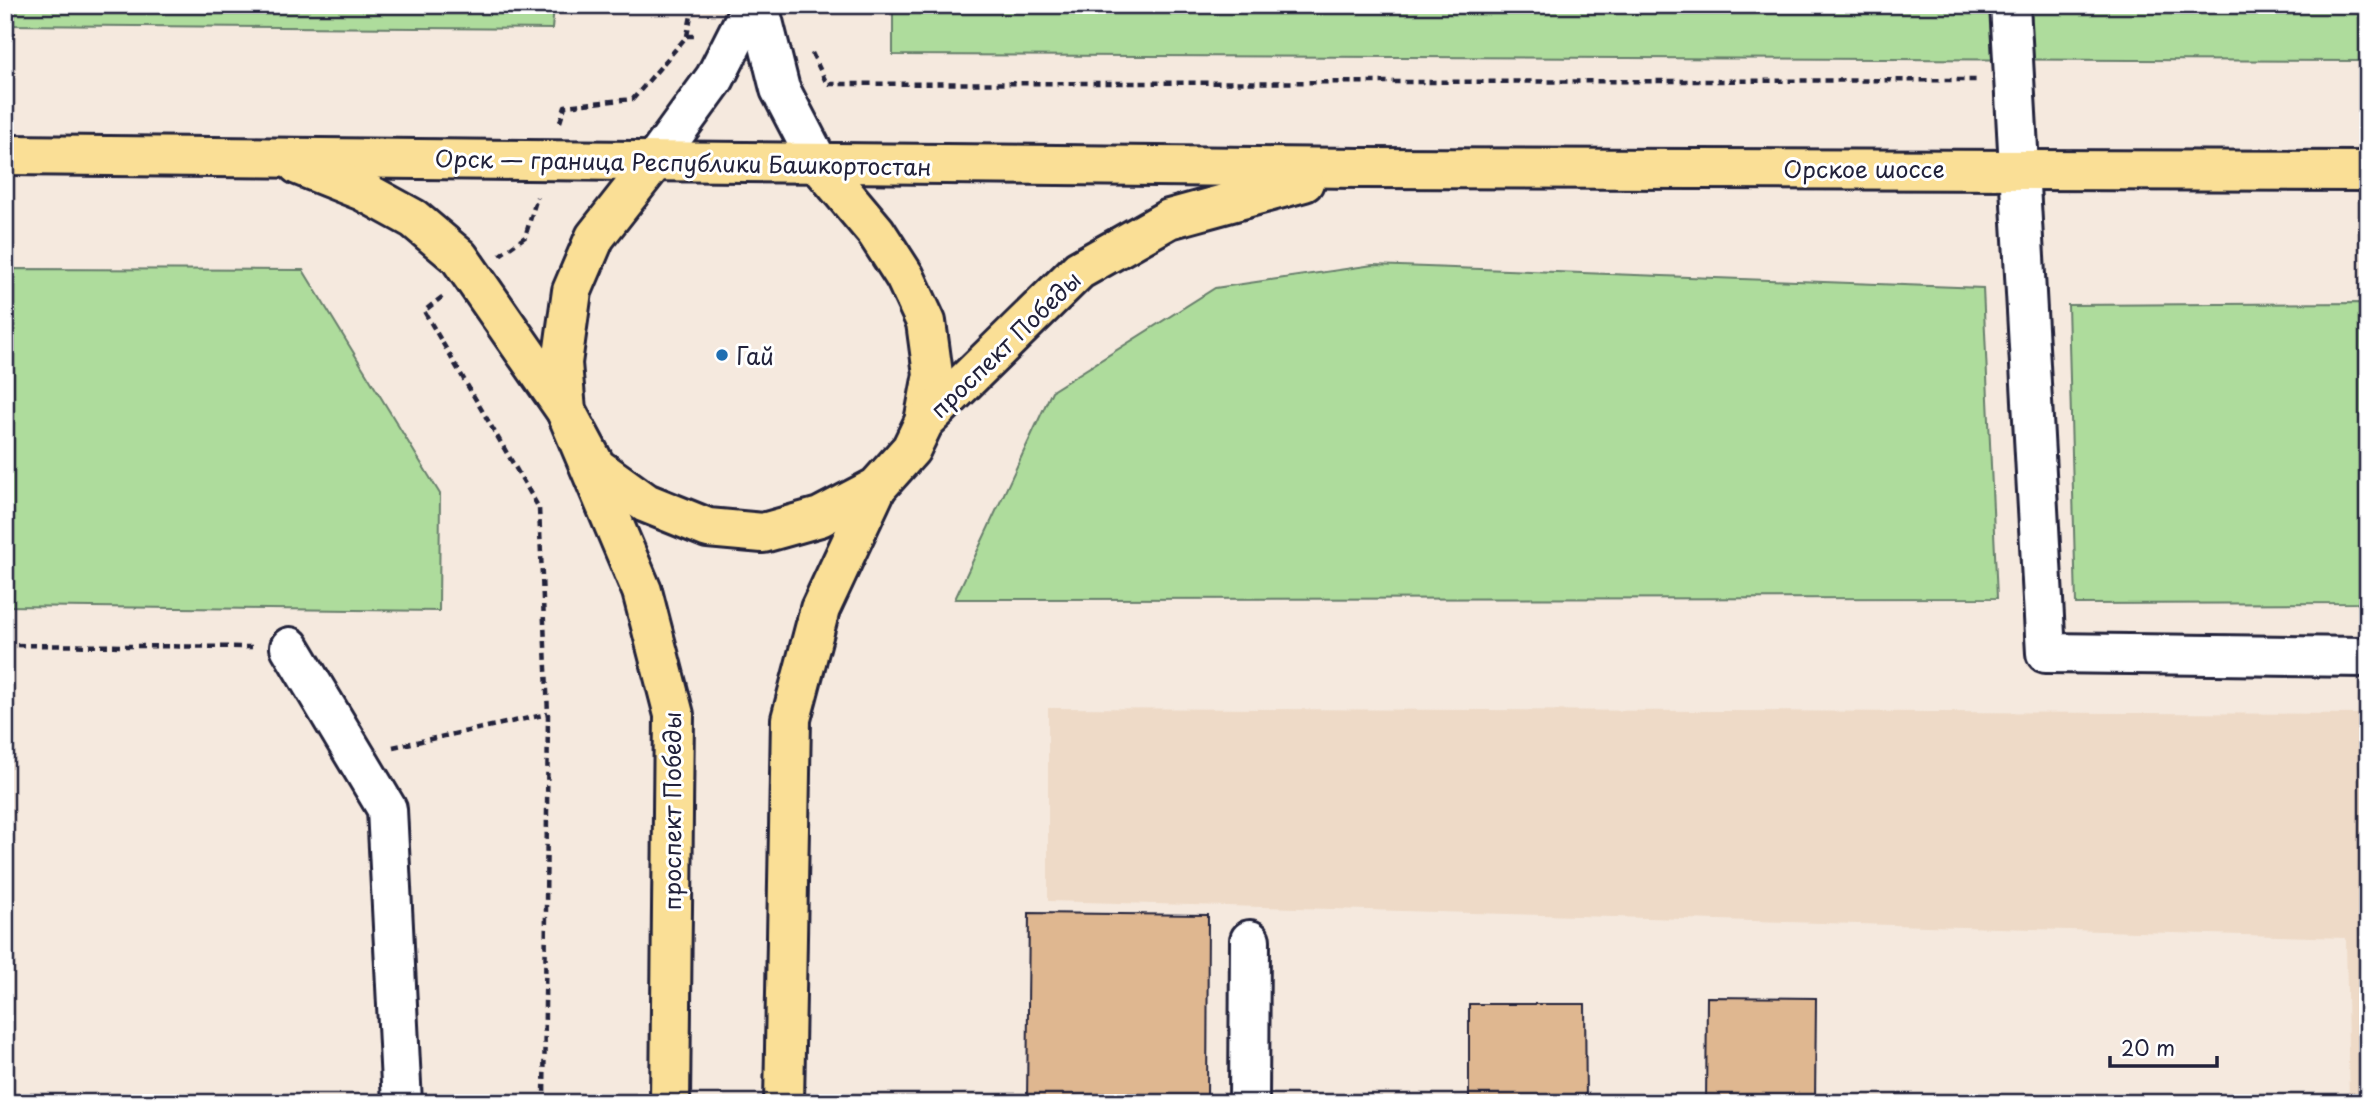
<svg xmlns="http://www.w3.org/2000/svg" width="2373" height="1108" viewBox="0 0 2373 1108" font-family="'Playpen Sans',sans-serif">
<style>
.built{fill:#eedac7}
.green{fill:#aedc9c;stroke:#687f6c;stroke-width:2}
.building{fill:#dfb790;stroke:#22223b;stroke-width:2}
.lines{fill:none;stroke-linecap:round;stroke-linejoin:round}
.minor-casing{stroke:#22223b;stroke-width:44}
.major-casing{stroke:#22223b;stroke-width:44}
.path{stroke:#22223b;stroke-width:4.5;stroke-dasharray:7 5;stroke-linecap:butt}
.minor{stroke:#fff;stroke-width:38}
.major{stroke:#fadf96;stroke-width:38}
.poi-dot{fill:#1f6fb2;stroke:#fff;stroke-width:2.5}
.labels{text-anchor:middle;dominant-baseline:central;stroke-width:6;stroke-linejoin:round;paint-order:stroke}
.street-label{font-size:23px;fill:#22223b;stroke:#fff}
.poi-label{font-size:23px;fill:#22223b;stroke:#fff;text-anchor:start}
</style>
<rect width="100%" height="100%" fill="#f5e9de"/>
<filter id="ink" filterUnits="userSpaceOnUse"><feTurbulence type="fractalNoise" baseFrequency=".0143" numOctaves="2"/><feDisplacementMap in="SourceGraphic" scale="14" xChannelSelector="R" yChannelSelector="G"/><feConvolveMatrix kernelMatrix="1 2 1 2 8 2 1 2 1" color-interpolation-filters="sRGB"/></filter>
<g filter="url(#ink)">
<path class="built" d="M1048,708l1320,6v389h-19l-3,-165 -1298,-37z"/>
<g class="green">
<path d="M5,5h549l-2,24 -547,-4z"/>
<path d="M893,5h1475v56l-1475,-6z"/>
<path d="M1373,265l610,23 14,310 -1042,1 97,-208 163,-103z"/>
<path d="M5,269l298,1 137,224 -1,117 -434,-5z"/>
<path d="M2368,303v300l-292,1 -8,-299z"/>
</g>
<g class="building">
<path d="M1029,913l179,2 -1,188h-180z"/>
<path d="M1707,997l109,1 -1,105h-109z"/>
<path d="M1469,1004h116l1,99h-117z"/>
</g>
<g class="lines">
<g class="minor-casing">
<g id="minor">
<path d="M759,5l21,84 39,75"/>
<path d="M2010,5l36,648 322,4"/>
<path d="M654,162l61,-84 37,-73"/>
<path d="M290,647l97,162 15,294"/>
<path d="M1249,1103l1,-163"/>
</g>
</g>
<g class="major-casing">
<g id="major">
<path d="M5,155l1356,13 1007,3"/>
<path d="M654,162l-59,75 -23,54 -10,72 4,48 30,56 50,36 62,25 55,5 57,-16 57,-30 34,-38 13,-27 9,-48 -7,-52 -21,-45 -29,-45 -57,-68"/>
<path d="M298,165l65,26 51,28 45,38 107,154 76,180 32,124 -4,388"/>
<path d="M924,422l155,-152 90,-51 135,-37"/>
<path d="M784,1103l7,-384 29,-110 57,-122"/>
</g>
</g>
<g class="path">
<path d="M687,36l6,-31"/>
<path d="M812,53l15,31 1150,-4"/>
<path d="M560,122l5,-16 68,-7 54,-63h9"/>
<path d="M500,255l25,-18 12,-40"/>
<path d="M442,297l-18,14 115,197 9,206 -4,389"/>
<path d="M5,645l248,2"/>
<path d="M393,747l155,-33"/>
</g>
<use href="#minor" class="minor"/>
<use href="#major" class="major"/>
</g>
</g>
<circle class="poi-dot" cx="722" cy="355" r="7"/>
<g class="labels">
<g class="street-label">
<text transform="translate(683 162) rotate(1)">Орск — граница Республики Башкортостан</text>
<text x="1864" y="168">Орское шоссе</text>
<text transform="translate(1005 344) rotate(-44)">проспект Победы</text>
<text transform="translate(671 811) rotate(-90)">проспект Победы</text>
</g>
<g class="poi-label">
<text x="736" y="355">Гай</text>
</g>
</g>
<rect width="2373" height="1108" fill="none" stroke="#fff" stroke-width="28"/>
<rect x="14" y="14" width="2345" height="1080" fill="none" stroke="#22223b" stroke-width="2.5" filter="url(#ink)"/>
<path d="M2110 1056v10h107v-10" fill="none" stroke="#22223b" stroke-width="3.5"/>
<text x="2121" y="1056" font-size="21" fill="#22223b" stroke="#ffffff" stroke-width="5" paint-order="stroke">20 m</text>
</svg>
